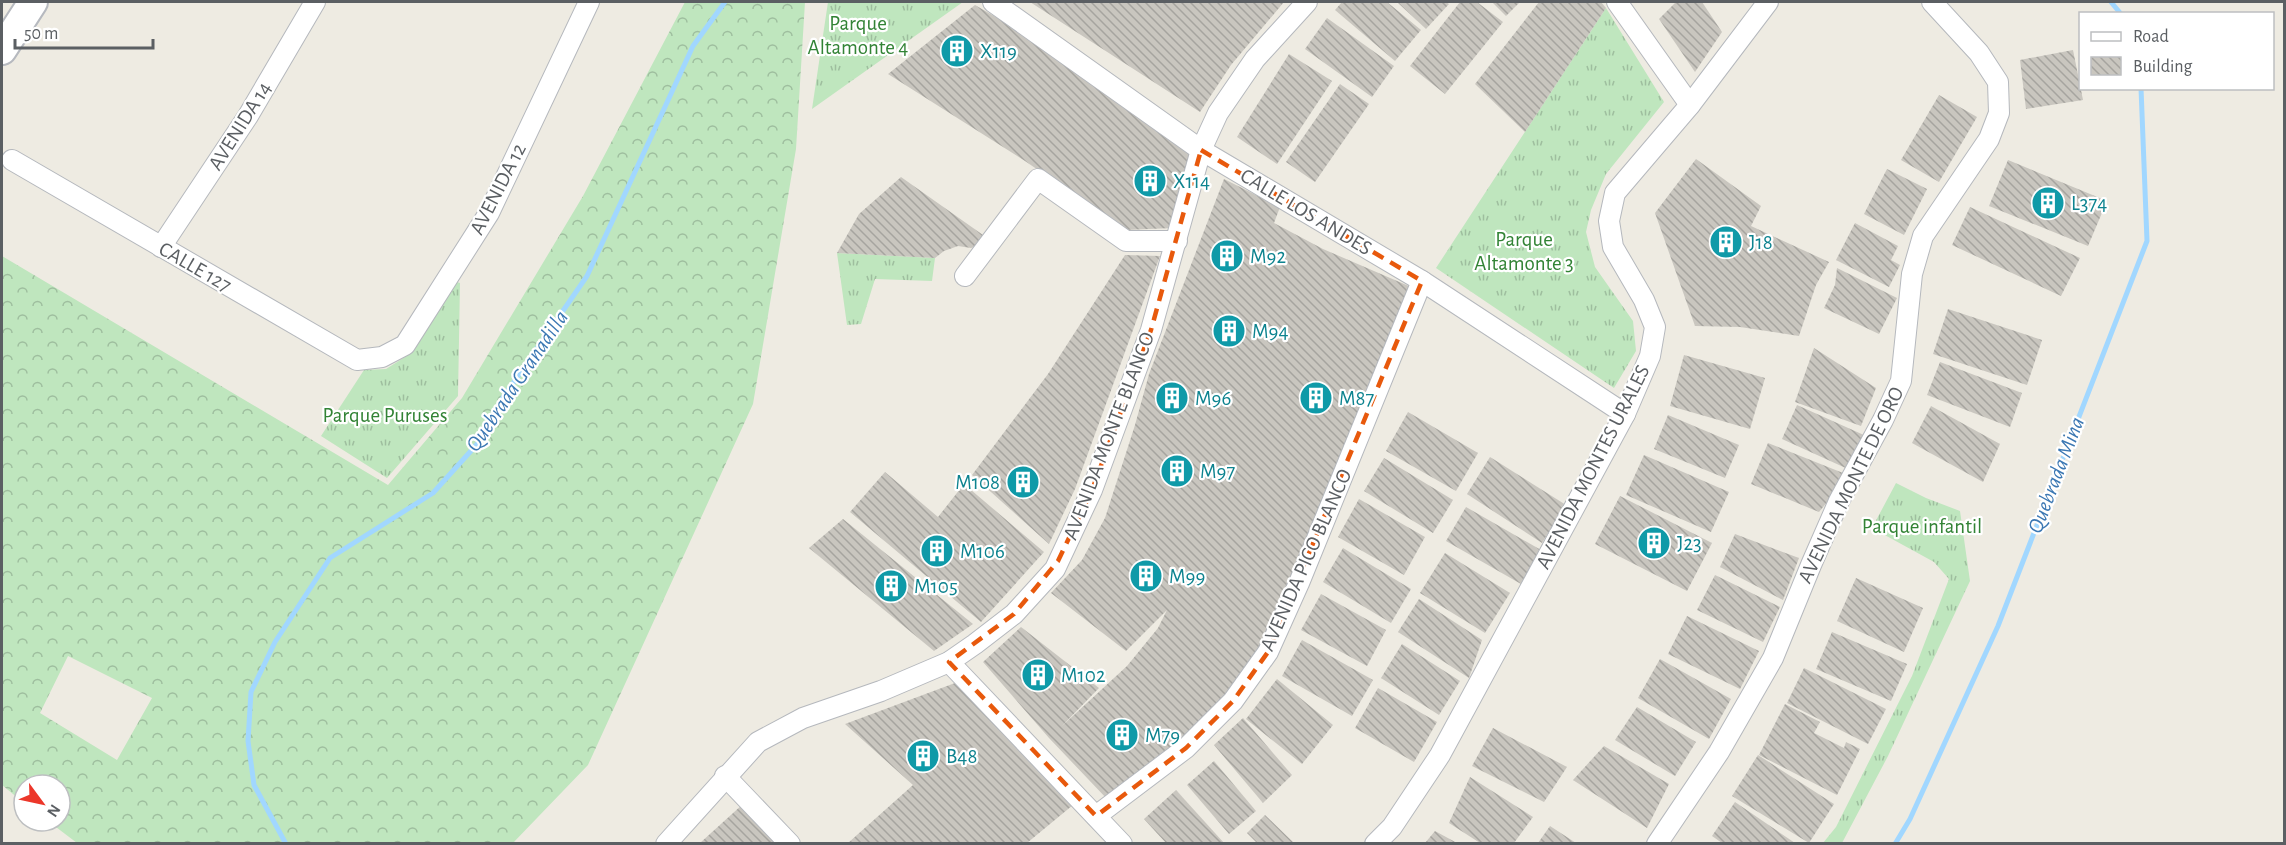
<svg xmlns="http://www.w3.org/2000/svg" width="2286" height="845" viewBox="0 0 2286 845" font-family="'Alegreya Sans',sans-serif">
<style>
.grass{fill:url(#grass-tufts)}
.forest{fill:url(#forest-crowns);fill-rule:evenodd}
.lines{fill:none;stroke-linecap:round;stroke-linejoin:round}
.stream{stroke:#a1d7ff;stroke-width:5}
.building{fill:url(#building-back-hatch)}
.street-casing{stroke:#b5b8bd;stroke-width:22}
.secondary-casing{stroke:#b6b9bf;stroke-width:32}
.street{stroke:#fff;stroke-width:20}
.secondary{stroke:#fff;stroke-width:28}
.marked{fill:none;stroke:#e8590c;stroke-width:4.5;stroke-dasharray:12 8;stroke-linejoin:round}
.labels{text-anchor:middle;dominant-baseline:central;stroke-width:4.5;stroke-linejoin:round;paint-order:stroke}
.park-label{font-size:21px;fill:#328335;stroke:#fff}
.culture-label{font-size:21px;fill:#0d838f;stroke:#fff;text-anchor:start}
.street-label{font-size:21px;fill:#5b5f63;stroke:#fff}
.water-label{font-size:22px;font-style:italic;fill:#3c78b3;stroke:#fff}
</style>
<defs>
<pattern id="grass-tufts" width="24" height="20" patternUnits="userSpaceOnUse" patternTransform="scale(1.5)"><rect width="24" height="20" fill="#bfe6be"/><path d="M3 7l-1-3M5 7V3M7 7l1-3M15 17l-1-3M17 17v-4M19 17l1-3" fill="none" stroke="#9ebe9e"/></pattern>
<pattern id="forest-crowns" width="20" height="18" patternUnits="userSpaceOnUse" patternTransform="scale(1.5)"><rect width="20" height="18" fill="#bfe6be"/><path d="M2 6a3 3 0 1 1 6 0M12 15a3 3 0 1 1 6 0" fill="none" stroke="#9ebe9e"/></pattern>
<pattern id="building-back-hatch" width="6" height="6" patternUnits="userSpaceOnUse" patternTransform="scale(1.5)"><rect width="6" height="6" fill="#c9c6bf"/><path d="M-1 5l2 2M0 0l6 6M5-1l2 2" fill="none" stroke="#a6a49f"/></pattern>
</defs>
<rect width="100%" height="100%" fill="#eeebe2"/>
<g class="grass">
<path d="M828,2h135l-151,107z"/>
<path d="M1606,8l58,94 -58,72 -15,36 -5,22 9,35 38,54 3,30 -22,37 -178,-120z"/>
<path d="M837,253l98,5 -3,23 -57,-2 -14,45 -14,1z"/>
<path d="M454,281l6,2 -2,113 -71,82 -66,-42 43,-66 22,-1 19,-12z"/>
<path d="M1896,483l30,15 34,13 10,70 -82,175 -46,87h-19l13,-16 76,-151 37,-97 -15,-17 -62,-34z"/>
</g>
<path class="forest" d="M685,2h120l-9,147 -43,255 -165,361 -76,79 -435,-1 -29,-22h12v-36h-36v18l-22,-18v-529l386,229 74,-87 121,-202zM68,656l84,42 -35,62 -77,-47z"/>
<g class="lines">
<g class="stream">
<path d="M2111,2l10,12"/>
<path d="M286,844l-32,-59 -6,-44 3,-49 24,-50 55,-84 103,-65 46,-51 23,-43 85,-123 106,-230 32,-44"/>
<path d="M1895,844l15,-25 88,-193 149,-385 -6,-153"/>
</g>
</g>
<g class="building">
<path d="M1030,2h254l-53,63 -31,47z"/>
<path d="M1342,2h45l34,28 -26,31 -60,-51z"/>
<path d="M1397,2h49l3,2 -23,25z"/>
<path d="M1460,2h17l26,20 -58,72 -35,-28z"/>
<path d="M1492,2h28l-14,14z"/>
<path d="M1539,2h62l5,6 -81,124 -50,-48z"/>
<path d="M1676,2h26l20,30 -27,40 -36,-53z"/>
<path d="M975,5l38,22 179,125 -19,76 -48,2 -100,-69 -137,-87z"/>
<path d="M1327,18l67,48 -22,31 -67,-48z"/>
<path d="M2073,50l10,50 -57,9 -6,-49z"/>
<path d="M1289,54l43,27 -55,83 -40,-27z"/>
<path d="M1340,84l29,20 -54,78 -29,-20z"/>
<path d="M1939,95l38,22 -38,65 -38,-22z"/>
<path d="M1696,159l65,47 -10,20 78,36 -13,23 -17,51 -59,-9 -45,-1 -40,-113z"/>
<path d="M2008,160l99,41 -19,45 -99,-40z"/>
<path d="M1887,169l40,20 -23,46 -40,-21z"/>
<path d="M901,177l82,58 5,2 -7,8 -10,3 -13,-2 -14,5 -9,7 -98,-5 22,-39z"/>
<path d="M1224,179l56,28 -6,16 49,26 88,38 -148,360 -29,44 -39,40 -87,69 -59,-62 -66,-76 38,-35 78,61 -37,38 65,-60 31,-38 9,-18 -41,41 -75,-58 31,-33 23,-42 30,-93 14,-51z"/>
<path d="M1970,207l110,51 -19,38 -109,-51z"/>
<path d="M1855,223l43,23 -7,14 9,5 -11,22 -53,-27z"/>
<path d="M1125,255l35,1 -85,233 -26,55 -77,-69 76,-101z"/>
<path d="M1837,268l60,30 -18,36 -55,-26 11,-23z"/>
<path d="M1948,309l94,31 -15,45 -94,-31z"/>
<path d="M1814,348l62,40 -15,38 -66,-24z"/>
<path d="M1684,355l81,23 -15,51 -80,-23z"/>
<path d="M1940,362l82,31 -12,34 -83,-32z"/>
<path d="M1797,405l69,31 -16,34 -68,-31z"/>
<path d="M1931,406l69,38 -17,38 -71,-39z"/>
<path d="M1408,412l70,41 -22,38 -70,-40z"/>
<path d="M1668,415l71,30 -14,33 -71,-29z"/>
<path d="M1768,443l75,30 -10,22 -14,17 -68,-28z"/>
<path d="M1644,455l85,37 -18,40 -85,-37z"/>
<path d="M1490,457l76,48 -24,38 -75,-49z"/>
<path d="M1384,458l69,42 -20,33 -69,-42z"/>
<path d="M885,472l53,45 26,-33 80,68 -63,70 -131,-110z"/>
<path d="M1620,496l92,47 -25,48 -92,-47z"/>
<path d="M1359,499l66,38 -21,38 -66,-38z"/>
<path d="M1466,507l75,43 -20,34 -75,-43z"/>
<path d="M843,519l130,105 -39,27 -125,-103z"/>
<path d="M1735,534l64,24 -16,42 -63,-33z"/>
<path d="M1343,548l68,41 -20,34 -68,-41z"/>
<path d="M1445,553l65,40 -25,40 -65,-40z"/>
<path d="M1715,575l65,32 -17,35 -66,-32z"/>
<path d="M1856,578l67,30 -19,44 -67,-31z"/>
<path d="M1321,594l65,36 -19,36 -66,-36z"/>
<path d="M1419,599l63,41 -13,38 -71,-46z"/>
<path d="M1687,616l72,35 -19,38 -72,-35z"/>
<path d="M1832,632l75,32 -16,37 -75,-32z"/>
<path d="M1302,640l71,40 -21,36 -70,-40z"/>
<path d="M1402,644l58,37 -21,34 -58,-37z"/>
<path d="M1660,659l71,40 -22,40 -71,-41z"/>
<path d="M1804,668l82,41 -18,35 -81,-41z"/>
<path d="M1277,679l56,46 -31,39 -56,-45z"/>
<path d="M955,683l118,122 -46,38h-179l65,-58 -68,-61z"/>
<path d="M1378,688l59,34 -23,40 -59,-34z"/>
<path d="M1785,704l35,18 -6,11 30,15 2,-6 14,7 -23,46 -78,-40z"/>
<path d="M1637,707l59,35 -21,34 -60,-36z"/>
<path d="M1243,718l49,57 -29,28 -49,-58z"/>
<path d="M1493,728l74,39 -23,35 -72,-36z"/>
<path d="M1604,746l65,38 -22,44 -74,-48z"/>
<path d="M1758,755l76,49 -25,39 -77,-47z"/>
<path d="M1214,761l42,50 -27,23 -42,-49z"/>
<path d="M1470,777l63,40 -19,26h-34l-31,-20z"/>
<path d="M1176,790l48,53h-58l-22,-24z"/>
<path d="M1735,802l60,41h-73l-10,-7z"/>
<path d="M743,804l40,39h-83z"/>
<path d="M1265,815l29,28h-37l-10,-10z"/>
<path d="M1550,826l26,17h-38z"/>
<path d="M1435,831l22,12h-32z"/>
</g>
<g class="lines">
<g class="street-casing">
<g id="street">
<path d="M993,2l208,148 221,131 203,133"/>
<path d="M1617,2l73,103"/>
<path d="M12,160l345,200 25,-3 23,-12 84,-132 100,-211"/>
<path d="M161,247l87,-131 67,-114"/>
<path d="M965,276l73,-97 88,62h51"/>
<path d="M949,662l173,182"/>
<path d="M725,776l65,68"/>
<path d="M1096,816l90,-68 47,-47 35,-49 31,-69 123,-302"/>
<path d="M666,844l92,-102 45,-24 78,-27 68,-29 26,-18 39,-30 41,-45 37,-79 59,-160 50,-180 17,-37 37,-54 52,-57"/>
<path d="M1375,844l17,-17 48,-72 185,-341 25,-58 5,-29 -11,-27 -31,-53 -4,-26 6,-28 75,-88 78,-103"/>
<path d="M1657,844l62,-92 54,-94 38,-93 28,-64 44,-81 18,-39 11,-107 11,-38 66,-97 10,-26 -1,-31 -19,-29 -47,-51"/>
</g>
</g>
<g class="secondary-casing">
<path id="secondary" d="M2,50l31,-48"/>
</g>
<use href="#street" class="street"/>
<use href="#secondary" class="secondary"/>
</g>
<path class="marked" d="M1201,150l221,131 -154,371 -35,49 -47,47 -90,68 -147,-154 65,-48 44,-53 34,-71 59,-160z"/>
<defs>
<g id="building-disc" transform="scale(1.725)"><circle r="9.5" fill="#0f9aa8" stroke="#fff"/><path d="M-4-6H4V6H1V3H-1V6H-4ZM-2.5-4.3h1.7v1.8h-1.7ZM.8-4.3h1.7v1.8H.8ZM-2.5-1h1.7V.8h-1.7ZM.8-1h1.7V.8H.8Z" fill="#fff"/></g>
</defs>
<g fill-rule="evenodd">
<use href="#building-disc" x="957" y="51"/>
<use href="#building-disc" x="1150" y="181"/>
<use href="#building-disc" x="2048" y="203"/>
<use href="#building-disc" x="1726" y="242"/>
<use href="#building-disc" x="1227" y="256"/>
<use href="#building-disc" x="1229" y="331"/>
<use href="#building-disc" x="1172" y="398"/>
<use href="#building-disc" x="1316" y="398"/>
<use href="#building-disc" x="1177" y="471"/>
<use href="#building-disc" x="1023" y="482"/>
<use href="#building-disc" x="1654" y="543"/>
<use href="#building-disc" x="937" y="551"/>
<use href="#building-disc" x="1146" y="576"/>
<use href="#building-disc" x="891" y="586"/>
<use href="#building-disc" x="1038" y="675"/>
<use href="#building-disc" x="1122" y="735"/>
<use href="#building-disc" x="923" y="756"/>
</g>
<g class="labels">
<g class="park-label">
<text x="858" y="23">Parque<tspan x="858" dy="24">Altamonte 4</tspan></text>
<text x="1524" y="239">Parque<tspan x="1524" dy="24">Altamonte 3</tspan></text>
<text x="385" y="415">Parque Puruses</text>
<text x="1922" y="526">Parque infantil</text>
</g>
<g class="culture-label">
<text x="980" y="51">X119</text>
<text x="1173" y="181">X114</text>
<text x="2071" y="203">L374</text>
<text x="1749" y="242">J18</text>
<text x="1250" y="256">M92</text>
<text x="1252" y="331">M94</text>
<text x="1195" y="398">M96</text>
<text x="1339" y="398">M87</text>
<text x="1200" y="471">M97</text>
<text x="1000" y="482" text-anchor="end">M108</text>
<text x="1677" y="543">J23</text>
<text x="960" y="551">M106</text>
<text x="1169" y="576">M99</text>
<text x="914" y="586">M105</text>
<text x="1061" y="675">M102</text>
<text x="1145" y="735">M79</text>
<text x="946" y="756">B48</text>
</g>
<g class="street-label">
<text transform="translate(240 126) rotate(-58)">AVENIDA 14</text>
<text transform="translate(498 189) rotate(-63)">AVENIDA 12</text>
<text transform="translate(1306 212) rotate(31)">CALLE LOS ANDES</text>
<text transform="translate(195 267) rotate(30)">CALLE 127</text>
<text transform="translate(1109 436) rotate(-69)">AVENIDA MONTE BLANCO</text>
<text transform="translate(1593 467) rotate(-63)">AVENIDA MONTES URALES</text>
<text transform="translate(1851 485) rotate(-64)">AVENIDA MONTE DE ORO</text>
<text transform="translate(1306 560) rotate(-66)">AVENIDA PICO BLANCO</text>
</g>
<g class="water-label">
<text transform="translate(517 381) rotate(-56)">Quebrada Granadilla</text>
<text transform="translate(2056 475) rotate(-69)">Quebrada Mina</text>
</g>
</g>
<rect width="2286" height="845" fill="none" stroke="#5b5f63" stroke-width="6"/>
<rect x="2079" y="12" width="195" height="78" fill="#ffffff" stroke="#bdbfc1" stroke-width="1.5"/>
<rect x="2091" y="32" width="30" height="9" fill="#ffffff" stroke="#bdbfc1" stroke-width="1.5"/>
<text x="2133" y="42" font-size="18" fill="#5b5f63">Road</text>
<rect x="2091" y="57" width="30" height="18" fill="url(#building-back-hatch)" stroke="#bdbfc1" stroke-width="1.5"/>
<text x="2133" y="72" font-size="18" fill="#5b5f63">Building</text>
<g transform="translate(42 803) rotate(123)"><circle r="28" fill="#ffffff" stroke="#bdbfc1" stroke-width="1.5"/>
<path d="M0-4.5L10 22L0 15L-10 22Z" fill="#ec372a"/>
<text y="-9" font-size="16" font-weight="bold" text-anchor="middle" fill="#5b5f63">N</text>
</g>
<path d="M15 39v9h138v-9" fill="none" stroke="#5b5f63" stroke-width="3"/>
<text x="24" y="39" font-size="18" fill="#5b5f63" stroke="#ffffff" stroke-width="4.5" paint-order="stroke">50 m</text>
</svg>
